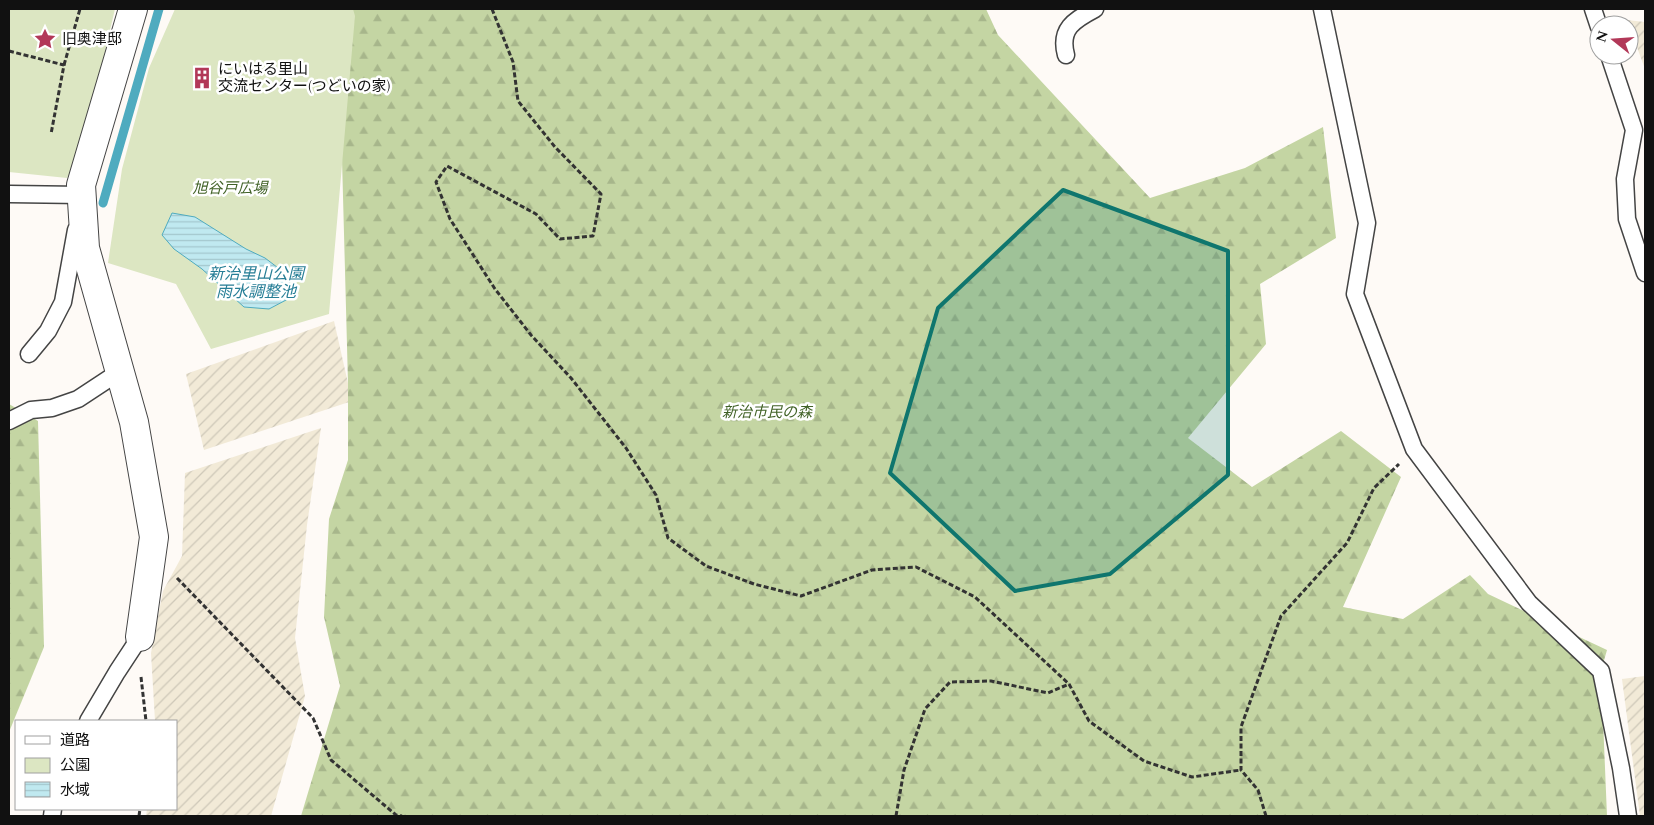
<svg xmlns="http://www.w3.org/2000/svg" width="1654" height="825" viewBox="0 0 1654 825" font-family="Spectral,'Noto Sans JP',serif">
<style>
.farmland{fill:url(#farmland-furrows)}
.forest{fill:url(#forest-firs)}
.park{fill:#dce6c2}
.water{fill:url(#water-rules);stroke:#4fabbf}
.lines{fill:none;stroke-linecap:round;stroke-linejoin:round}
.stream{stroke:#4fabbf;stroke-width:9}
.lane-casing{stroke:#444;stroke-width:19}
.street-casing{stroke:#444;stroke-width:30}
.path{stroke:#333;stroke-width:3;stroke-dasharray:5 2.5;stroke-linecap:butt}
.lane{stroke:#fff;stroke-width:16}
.street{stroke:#fff;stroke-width:28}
.marked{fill:#0f766e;fill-opacity:0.2;stroke:#0f766e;stroke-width:4;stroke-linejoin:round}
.labels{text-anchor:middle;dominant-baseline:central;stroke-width:5;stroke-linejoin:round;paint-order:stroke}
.poi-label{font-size:15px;fill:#111;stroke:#fff;text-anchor:start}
.park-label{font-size:15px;font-style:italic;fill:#416227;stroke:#fff}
.water-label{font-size:16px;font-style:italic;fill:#277e96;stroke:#fff}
</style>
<defs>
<pattern id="farmland-furrows" width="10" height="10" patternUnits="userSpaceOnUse" patternTransform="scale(1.25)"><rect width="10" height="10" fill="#f2ead7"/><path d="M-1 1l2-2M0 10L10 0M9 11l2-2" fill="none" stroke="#cec8b8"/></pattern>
<pattern id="forest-firs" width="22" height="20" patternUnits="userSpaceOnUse" patternTransform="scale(1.25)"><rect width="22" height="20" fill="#c4d5a3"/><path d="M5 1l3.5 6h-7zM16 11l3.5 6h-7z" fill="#a7b68b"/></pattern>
<pattern id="water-rules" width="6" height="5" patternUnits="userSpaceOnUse" patternTransform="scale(1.25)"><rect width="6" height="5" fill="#c0e9f0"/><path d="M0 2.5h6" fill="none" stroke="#a4c7cd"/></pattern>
</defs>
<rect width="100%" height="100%" fill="#fefaf6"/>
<g class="farmland">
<path d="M1627,20l18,2v47z"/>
<path d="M334,321l18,80 -148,49 -18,-76z"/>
<path d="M321,428l-14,97 -12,113 10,58 -34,120h-125l1,-7h29v-88h-21l-4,-68 12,-62 19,-35 3,-83z"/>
<path d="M1645,676v140h-5l-18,-137z"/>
</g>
<g class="forest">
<path d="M338,9h648l12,26 152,163 95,-30 78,-41 13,111 -76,46 6,60 -78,94 64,49 89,-56 60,46 -58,130 60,12 67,-44 18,19 119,56 -6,21 6,145h-1306l39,-130 -16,-69 5,-98 19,-59v-77z"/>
<path d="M9,404l29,17 6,226 -35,85z"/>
</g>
<g class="park">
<path d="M9,9h106l-34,144 -14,25 -58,-6z"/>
<path d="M175,9h178l2,7 -26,298 -118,35 -35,-65 -68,-21 14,-94 27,-101z"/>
</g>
<path class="water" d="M172,213l23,4 51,32 19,9 25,19 -2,22 -19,10 -25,-2 -42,-38 -28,-20 -12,-14z"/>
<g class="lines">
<path class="stream" d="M103,203l56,-194"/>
<g class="lane-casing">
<g id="lane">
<path d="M1322,9l45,214 -12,71 59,155 115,154 72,68 20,97 7,48"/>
<path d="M1593,9l6,18"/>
<path d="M1066,55c-7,-26 8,-35 29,-46"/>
<path d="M1609,55l25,75 -9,49 2,40 18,54"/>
<path d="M9,194l73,1"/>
<path d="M29,354l19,-23 15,-29 13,-72"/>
<path d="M9,421l22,-11 21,-2 26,-9 41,-27"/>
<path d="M88,721l29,-49 23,-35"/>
<path d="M52,816l1,-7"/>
</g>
</g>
<g class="street-casing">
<path id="street" d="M133,9l-52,176 4,63 49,174 20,115 -14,100"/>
</g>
<g class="path">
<path d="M492,9l21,53 5,39 37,46 46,47 -8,42 -33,3 -24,-25 -89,-48 -11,16 14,37 45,70 36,46 40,43 55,70 30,47 12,43 38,28 48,18 47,12 71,-26 44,-3 59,30 94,87 20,37 55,40 48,16 49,-7"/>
<path d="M9,51l55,14 -13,69"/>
<path d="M64,65l16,-56"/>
<path d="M177,578l136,140 18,42 65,55 6,1"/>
<path d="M141,677l5,44"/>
<path d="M139,816l1,-7"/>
<path d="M896,816l8,-46 21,-61 25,-27 41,-1 57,12 21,-9"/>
<path d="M1266,816l-8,-26 -17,-20v-43l40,-111 66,-73 27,-55 25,-24"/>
</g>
<use href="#lane" class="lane"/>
<use href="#street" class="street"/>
</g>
<path class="marked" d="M1063,190l165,61v224l-118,99 -95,17 -125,-118 48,-165z"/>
<defs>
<g id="sight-bare" transform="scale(1.725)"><path d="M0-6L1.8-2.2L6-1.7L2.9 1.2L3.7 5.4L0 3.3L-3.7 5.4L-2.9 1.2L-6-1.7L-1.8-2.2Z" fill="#b23858" stroke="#fff" stroke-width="2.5" paint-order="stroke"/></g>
<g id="building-bare" transform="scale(1.725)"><path d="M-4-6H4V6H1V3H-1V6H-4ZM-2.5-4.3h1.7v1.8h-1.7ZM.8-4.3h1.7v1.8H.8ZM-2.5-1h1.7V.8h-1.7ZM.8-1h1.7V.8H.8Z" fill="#b23858" stroke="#fff" stroke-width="2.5" paint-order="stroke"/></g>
</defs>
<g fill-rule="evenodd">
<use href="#sight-bare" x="45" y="39"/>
<use href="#building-bare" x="202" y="78"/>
</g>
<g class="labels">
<g class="poi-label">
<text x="62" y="39">旧奥津邸</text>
<text x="218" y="69">にいはる里山<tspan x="218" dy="17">交流センター(つどいの家)</tspan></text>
</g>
<g class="park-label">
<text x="230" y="188">旭谷戸広場</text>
<text x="767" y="412">新治市民の森</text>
</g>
<g class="water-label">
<text x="256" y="274">新治里山公園<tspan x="256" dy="18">雨水調整池</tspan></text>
</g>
</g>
<rect width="1654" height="825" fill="none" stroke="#111111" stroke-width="20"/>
<rect x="15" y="720" width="162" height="90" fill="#ffffff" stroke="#a0a0a0"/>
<rect x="25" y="736" width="25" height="8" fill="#ffffff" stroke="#a0a0a0"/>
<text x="60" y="745" font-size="15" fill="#111111">道路</text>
<rect x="25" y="758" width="25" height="15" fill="#dce6c2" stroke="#a0a0a0"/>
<text x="60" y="770" font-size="15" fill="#111111">公園</text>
<rect x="25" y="782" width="25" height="15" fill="url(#water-rules)" stroke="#a0a0a0"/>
<text x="60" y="795" font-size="15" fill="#111111">水域</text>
<g transform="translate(1614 40) rotate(287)"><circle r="24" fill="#ffffff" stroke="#a0a0a0"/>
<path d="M0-4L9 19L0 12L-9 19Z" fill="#b23858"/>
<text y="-8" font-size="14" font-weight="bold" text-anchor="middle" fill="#111111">N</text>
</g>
</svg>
